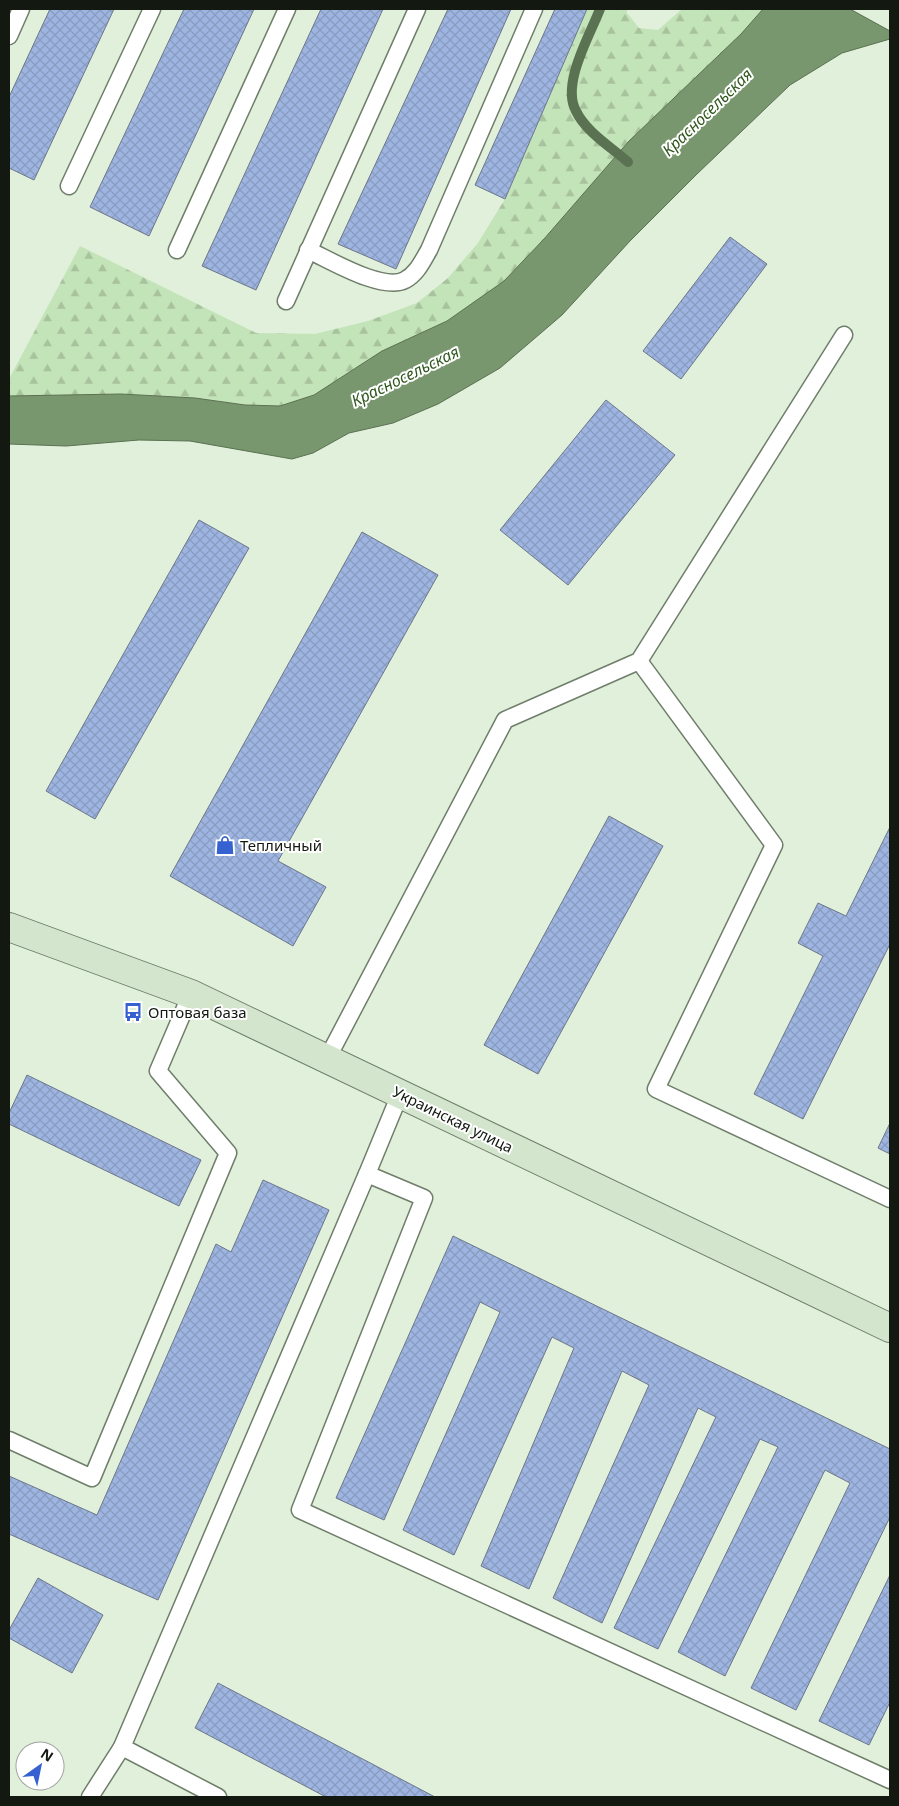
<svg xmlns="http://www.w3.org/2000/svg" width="899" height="1806" viewBox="0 0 899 1806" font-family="'Noto Sans',sans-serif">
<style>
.forest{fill:url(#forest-firs)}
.water{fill:#79976e;stroke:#5a7152}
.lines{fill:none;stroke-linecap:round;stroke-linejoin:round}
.stream{stroke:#5a7152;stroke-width:10}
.building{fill:url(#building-cross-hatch);stroke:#6c768a}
.service-casing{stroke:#6f7e6a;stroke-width:19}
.secondary-casing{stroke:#6f7e6a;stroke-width:30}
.service{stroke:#fff;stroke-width:16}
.secondary{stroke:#d3e5cc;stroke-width:28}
.labels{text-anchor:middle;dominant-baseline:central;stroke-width:4;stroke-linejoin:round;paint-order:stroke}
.poi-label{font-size:15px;fill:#131811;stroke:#fff;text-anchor:start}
.street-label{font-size:15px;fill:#131811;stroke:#fff}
.water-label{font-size:16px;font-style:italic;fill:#30581e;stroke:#fff}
</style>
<defs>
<pattern id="forest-firs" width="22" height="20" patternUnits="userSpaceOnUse" patternTransform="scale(1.25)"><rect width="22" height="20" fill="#c3e3b8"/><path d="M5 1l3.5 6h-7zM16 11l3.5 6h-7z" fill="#a7c29d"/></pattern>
<pattern id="building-cross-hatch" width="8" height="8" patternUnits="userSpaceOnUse" patternTransform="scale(1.25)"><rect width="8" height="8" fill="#9fb5e1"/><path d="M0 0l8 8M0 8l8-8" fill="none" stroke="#889bc0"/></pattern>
</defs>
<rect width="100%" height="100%" fill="#e0f0da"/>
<path class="forest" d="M587,9h40v4l12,15 19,2 24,-21h81l-21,25 -113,107 -85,98 -40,42 -57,40 -65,30 -68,44 -34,11 -35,-1 -50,-7 -74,-4 -112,2v-17l71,-133 176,87 59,1 53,-13 49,-18 31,-25 30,-35 27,-44z"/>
<path class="water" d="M763,9h87l40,22v8l-48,14 -52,32 -93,89 -67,67 -68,74 -62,53 -62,36 -45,19 -44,10 -36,20 -21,6 -102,-18 -51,-1 -73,6 -57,-2v-48l112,-2 74,4 50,7 35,1 34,-11 68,-44 65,-30 57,-40 40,-42 85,-98 112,-107z"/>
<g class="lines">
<path class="stream" d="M600,9c-10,26 -39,75 -24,102 10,21 35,36 52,51"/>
</g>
<g class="building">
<path d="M50,9h64l-80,171 -25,-12v-71z"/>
<path d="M184,9h70l-105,227 -59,-29z"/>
<path d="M321,9h62l-127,281 -54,-24z"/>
<path d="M448,9h63l-115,260 -58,-25z"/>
<path d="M555,9h32l-82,190 -30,-14z"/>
<path d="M730,237l37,27 -86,115 -38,-28z"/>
<path d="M606,400l69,55 -107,130 -68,-55z"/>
<path d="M199,520l50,28 -154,271 -49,-28z"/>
<path d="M362,532l76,43 -160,286 48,26 -33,59 -123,-70z"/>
<path d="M609,816l54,30 -125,228 -54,-29z"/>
<path d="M890,827v117l-87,175 -49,-25 69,-138 -25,-13 20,-40 28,13z"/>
<path d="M27,1075l174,85 -22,46 -170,-82v-11z"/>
<path d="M890,1123v31l-12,-6z"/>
<path d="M263,1180l66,30 -171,390 -149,-66v-58l88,39 119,-271 15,8z"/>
<path d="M453,1236l437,213v68l-94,193 -45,-22 99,-205 -25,-13 -100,206 -47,-24 100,-205 -18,-8 -102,210 -44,-21 102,-211 -18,-9 -96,215 -49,-25 96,-213 -27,-14 -93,218 -48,-23 93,-218 -22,-11 -98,218 -51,-25 97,-218 -20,-10 -96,218 -48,-22z"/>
<path d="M890,1575v127l-21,43 -50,-24z"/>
<path d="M38,1578l65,37 -31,58 -63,-35v-8z"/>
<path d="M218,1683l217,114h-109l-131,-69z"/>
</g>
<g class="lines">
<g class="service-casing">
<g id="service">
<path d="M9,36l12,-27"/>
<path d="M69,186l83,-177"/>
<path d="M177,250l110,-241"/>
<path d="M308,250c22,10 75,42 97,30 12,-6 18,-20 24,-30l105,-241"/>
<path d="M286,301l131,-292"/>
<path d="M639,661l135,184 -118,244 234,110"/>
<path d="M327,1059l178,-339 134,-59 205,-326"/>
<path d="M400,1094l-33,80 57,24 -124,312 590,270"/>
<path d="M9,1440l83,38 136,-325 -70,-82 33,-77"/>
<path d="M90,1797l32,-50"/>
<path d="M218,1797l-96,-50 245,-573"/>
</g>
</g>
<g class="secondary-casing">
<path id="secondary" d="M9,927l182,67 699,334"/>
</g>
<use href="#service" class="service"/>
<use href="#secondary" class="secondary"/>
</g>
<defs>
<g id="shop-bare" transform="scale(1.5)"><path d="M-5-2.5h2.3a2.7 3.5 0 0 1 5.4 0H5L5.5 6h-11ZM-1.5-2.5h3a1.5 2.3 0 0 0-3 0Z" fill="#3561d1" stroke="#fff" stroke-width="2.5" paint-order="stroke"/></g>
<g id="bus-bare" transform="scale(1.5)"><path d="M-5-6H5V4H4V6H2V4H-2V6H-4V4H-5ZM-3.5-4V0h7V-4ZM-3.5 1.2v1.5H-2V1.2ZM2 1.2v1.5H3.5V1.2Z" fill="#3561d1" stroke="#fff" stroke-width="2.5" paint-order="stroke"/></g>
</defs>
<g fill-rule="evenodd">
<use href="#shop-bare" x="225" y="845"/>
<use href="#bus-bare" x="133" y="1012"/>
</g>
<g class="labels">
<g class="poi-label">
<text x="240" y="845">Тепличный</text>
<text x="148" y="1012">Оптовая база</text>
</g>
<g class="street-label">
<text transform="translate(453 1119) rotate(26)">Украинская улица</text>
</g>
<g class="water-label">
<text transform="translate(707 112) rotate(-44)">Красносельская</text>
<text transform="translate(405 376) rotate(-26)">Красносельская</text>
</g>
</g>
<rect width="899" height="1806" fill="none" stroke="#131811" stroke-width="20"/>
<g transform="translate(40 1766) rotate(33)"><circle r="24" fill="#ffffff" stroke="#a1a3a0"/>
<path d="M0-4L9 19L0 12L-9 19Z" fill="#3561d1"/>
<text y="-8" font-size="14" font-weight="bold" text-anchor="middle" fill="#131811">N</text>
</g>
</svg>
